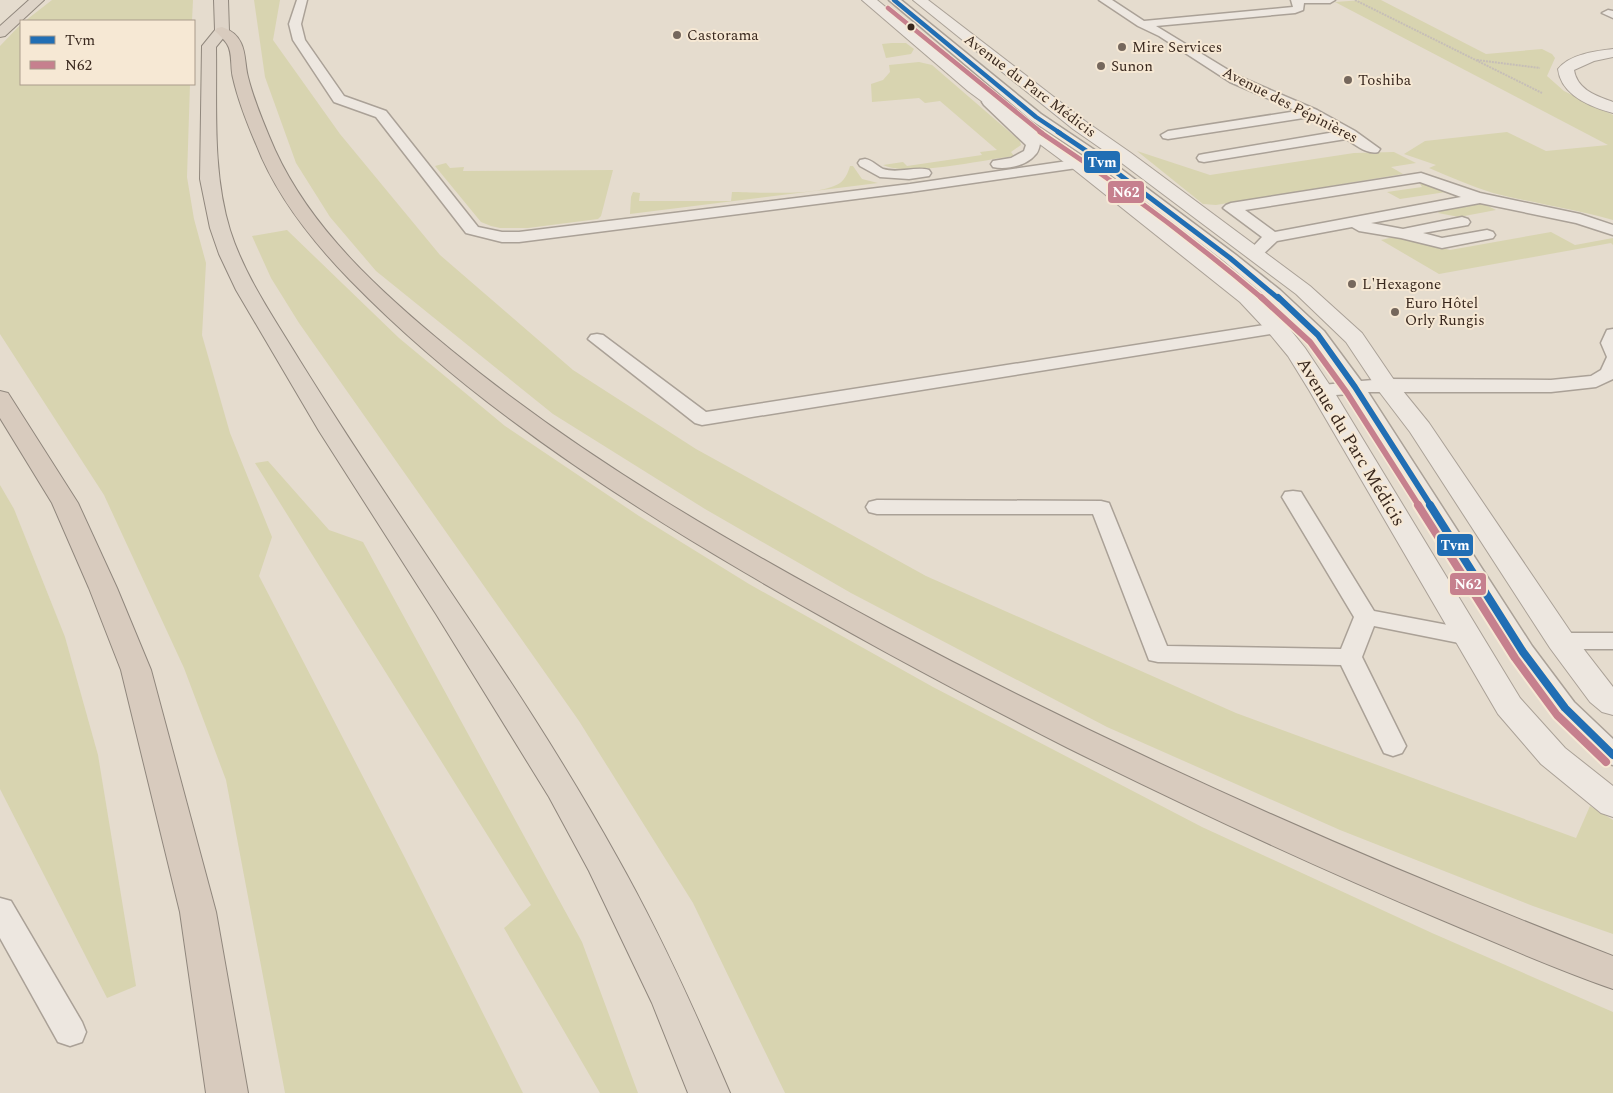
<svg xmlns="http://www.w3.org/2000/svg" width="1613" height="1093" viewBox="0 0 1613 1093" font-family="Spectral,serif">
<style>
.green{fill:#d8d4b0}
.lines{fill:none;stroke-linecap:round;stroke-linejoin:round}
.service-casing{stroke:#aaa197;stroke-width:3}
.minor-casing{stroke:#aaa197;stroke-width:2}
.tertiary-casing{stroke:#aaa197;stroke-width:2}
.trunk-casing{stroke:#90877d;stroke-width:2}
.motorway-casing{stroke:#90877d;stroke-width:2}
.path{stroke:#c6beb7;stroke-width:2;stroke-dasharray:2 1;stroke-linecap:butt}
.service{fill:#ede7e0;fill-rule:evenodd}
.minor{fill:#ede7e0;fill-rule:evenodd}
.tertiary{fill:#ede7e0;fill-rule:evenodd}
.trunk{fill:#ded4c8;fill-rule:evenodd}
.motorway{fill:#d8cbbe;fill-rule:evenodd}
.bus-1-far3-casing{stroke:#f6e8d4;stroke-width:6}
.bus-1-far2-casing{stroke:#f6e8d4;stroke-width:8}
.bus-1-far1-casing{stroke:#f6e8d4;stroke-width:9}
.bus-1-casing{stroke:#f6e8d4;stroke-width:12}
.bus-2-far3-casing{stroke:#f6e8d4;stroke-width:6}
.bus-2-far2-casing{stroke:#f6e8d4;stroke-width:8}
.bus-2-far1-casing{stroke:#f6e8d4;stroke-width:9}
.bus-2-casing{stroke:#f6e8d4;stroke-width:12}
.bus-1-far3{stroke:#216eb4;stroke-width:4.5}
.bus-1-far2{stroke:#216eb4;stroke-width:5}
.bus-1-far1{stroke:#216eb4;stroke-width:6}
.bus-1{stroke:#216eb4;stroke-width:8}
.bus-2-far3{stroke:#c6808e;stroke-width:4.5}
.bus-2-far2{stroke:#c6808e;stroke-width:5}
.bus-2-far1{stroke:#c6808e;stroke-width:6}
.bus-2{stroke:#c6808e;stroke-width:8}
.bus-dot{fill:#39281e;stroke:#f6e8d4;stroke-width:2}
.poi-dot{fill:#75675c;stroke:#f6e8d4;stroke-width:2}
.labels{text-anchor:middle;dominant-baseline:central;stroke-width:4;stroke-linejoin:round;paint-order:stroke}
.far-poi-label{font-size:15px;fill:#39281e;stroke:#f6e8d4;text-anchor:start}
.far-street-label{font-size:15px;fill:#39281e;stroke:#f6e8d4}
.street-label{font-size:18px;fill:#39281e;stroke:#f6e8d4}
.line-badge{stroke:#f6e8d4;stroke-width:2}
.badge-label{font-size:14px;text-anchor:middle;font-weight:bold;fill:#fff}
</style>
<rect width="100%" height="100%" fill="#e5dcce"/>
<g class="green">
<path d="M52,0h141l-1,21h-167z"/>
<path d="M254,0h26l-7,40 67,94 100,121 133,115 123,79 230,127 310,137 340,125 14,-32 23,14v114l-80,-28 -193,-76 -233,-103 -256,-134 -146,-84 -152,-95 -177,-143 -46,-54 -34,-54 -31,-86z"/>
<path d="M1363,0h18l105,54 56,-5 10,5 3,4 -8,18 17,15 49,24v105c-39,-11 -80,-17 -120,-27 -22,-7 -43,-16 -64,-25l7,-3 -32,-11 21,-13 82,-9 39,19 62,-6 -273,-143z"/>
<path d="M21,24v60h169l-3,93 7,42 12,44 -4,72 28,98 42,104 -13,39 146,282 118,235h-238l-59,-313 -42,-112 -80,-173 -104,-161v-288z"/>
<path d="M892,43h14l8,6 -3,5 -25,4 -4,-14z"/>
<path d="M919,62l13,3 88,76 1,4 -10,7 3,4c-32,4 -104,21 -131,9l20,-3 4,4 75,-11 -2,-3 17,-2 -57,-49 -15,2 -6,-5 -47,4 -1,-18 12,-4 7,-8 -1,-7z"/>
<path d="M1137,151l73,24 144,-22 40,-1 22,11 -25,4 12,7 -187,31 -13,-1z"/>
<path d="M446,163l4,5 14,-1 -1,4 150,-1 -12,46 -3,3 -70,9h-28l-9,-2 -10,-4 -46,-56z"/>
<path d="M850,166h3l9,13 16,4 -248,31 1,-17 2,-5 7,1 -1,8h92l1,-9c26,0 86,5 108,-9 5,-4 8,-10 10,-17z"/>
<path d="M1420,184h5l21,8 -46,7 -13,-7 35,-5z"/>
<path d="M1482,203l14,7 -37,7 -21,-4 3,-3z"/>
<path d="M287,230l112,108 106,88 134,90 110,68 184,103 269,140 230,106 181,79v81h-828l-92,-190 -114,-182 -280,-398 -28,-45 -19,-42z"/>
<path d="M1551,232l24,13 38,-7v7l-2,-2 -172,31 -58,-34 17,-4 52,14z"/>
<path d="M268,461l61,69 34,12 219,400 56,151h-38l-96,-165 27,-23 -276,-442z"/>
<path d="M0,485l14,24 51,128 33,118 38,231 -29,12 -107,-209z"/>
</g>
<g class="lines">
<g class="service-casing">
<g id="service">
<path d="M297,0h10l-6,24 4,16 39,56 42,15 92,116 24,5h17l391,-48 178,-26 -57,-38 -142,-120h12l140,114 64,43 131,98 44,35 44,41 37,50 25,-2 165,1 40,-4 10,-6 6,-13 -6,-14 6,-13 6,-1v50l-17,8 -45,5h-183l164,254 42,56 39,37v26l-10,-3 -47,-48 -42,-56 -164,-264 -29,2 -7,-2 -3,-4 3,-4 28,-3 -30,-44 -44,-41 -44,-37 -126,-96 -188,27 -391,50h-17l-36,-9 -90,-116 -42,-15 -41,-62 -4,-16z"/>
<path d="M1099,0h13l32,21 149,-14 -2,-7h44l-5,3h-26l-1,7 -8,3 -139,13 82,50 79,34 38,21 25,18 -2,3c-11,3 -23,-8 -32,-13l-142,23 -5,-1 -2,-3 2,-3 5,-1 131,-22 -25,-15 -142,22 -5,-1 -2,-3 7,-4 129,-20 -67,-29 -71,-46 -21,-10z"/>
<path d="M1608,10l5,1v7l-11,-5z"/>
<path d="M989,98l5,1 44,42 2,3c-1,4 -2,9 -5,11 -9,11 -29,15 -42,12l-2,-3 2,-3 18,-3 13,-7 2,-6 -42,-40 -2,-3 2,-3z"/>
<path d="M865,159c7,1 12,7 18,10 15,5 32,-3 46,1l2,3 -2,3 -20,3 -29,-2 -20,-11 -2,-3 2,-3z"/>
<path d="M1421,173l59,20 100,21 33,11v10l-37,-12 -96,-20 -109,20 32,6 59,-12 6,2 2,3 -2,3 -45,8 19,5 45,-8 6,2 2,3 -2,3 -51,10 -41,-10 -42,-7 -7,-4 -75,14 -17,16h-12l-2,-3 16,-17 -39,-29 3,-3 5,-2zM1420,182l41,15 -186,35 -30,-22z"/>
<path d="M1277,323l6,1 3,4 -3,4 -581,93 -7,-2 -107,-84 3,-4 6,-1 6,1 103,77z"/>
<path d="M1293,491l8,1 3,5 70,114 95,18 9,2 3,6 -3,6 -9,2 -95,-19 -12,31 44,89 -4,7 -9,3 -9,-3 -43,-88 -183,-3 -9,-2 -56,-146h-216l-8,-2 -3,-5 3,-5 8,-2 224,1 8,2 58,143 174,3 13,-32 -72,-120 3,-5z"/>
<path d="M1561,633h52v16h-52l-9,-2 -3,-6 3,-6z"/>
<path d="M0,898l11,3 71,121 4,10 -4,10 -12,4 -12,-4 -58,-104z"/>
</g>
</g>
<g class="minor-casing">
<path id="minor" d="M1613,49v8l-19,4 -20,9c3,20 23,26 39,32v11c-23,-6 -52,-18 -55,-44 12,-15 38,-18 55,-20z"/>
</g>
<g class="tertiary-casing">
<g id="tertiary">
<path d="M862,0h15l103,85 104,75 170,134 31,29 20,25 28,42 187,308 45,50 48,38v31l-12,-4 -60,-49 -43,-50 -189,-324 -21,-34 -19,-23 -29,-31 -168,-134 -104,-77z"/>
<path d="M913,0h15l157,121 46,32 179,133 52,47 32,47 35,43 143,211 41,53v28l-11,-3 -12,-10 -40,-54 -140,-216 -32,-42 -32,-48 -50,-48 -177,-133 -46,-32z"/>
</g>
</g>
<g class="trunk-casing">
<g id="trunk">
<path d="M29,0h15l-39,36 -5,1v-11z"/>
<path d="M214,0h14l1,31 -13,16c1,61 -4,124 14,183 15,47 44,88 70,131 47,76 97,150 146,224 60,89 119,178 171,272 43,76 79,156 113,236h-42l-36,-90 -63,-132 -40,-74 -113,-183 -117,-183 -83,-141 -17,-36 -9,-26 -10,-49 2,-133 13,-16z"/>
</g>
</g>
<g class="motorway-casing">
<g id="motorway">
<path d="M222,27c8,3 15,7 19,16 5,10 4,23 7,34 6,24 17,50 27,73 37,81 108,144 176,200 134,110 284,196 437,278 235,125 477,232 725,328v33c-58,-20 -114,-45 -171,-69 -126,-53 -251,-111 -374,-172 -110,-56 -218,-114 -324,-176 -141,-83 -279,-174 -394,-292 -38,-39 -74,-84 -94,-136 -9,-21 -18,-44 -23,-66 -3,-11 0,-25 -6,-34 -3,-5 -8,-9 -12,-13l2,-3z"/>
<path d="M0,391l8,2 70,110 39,85 34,82 65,242 32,181h-42l-26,-181 -59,-242 -32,-82 -37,-85 -52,-85z"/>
</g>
</g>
<g class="path">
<path d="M1355,0l187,93"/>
<path d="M1477,60l63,8"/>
</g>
<use href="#service" class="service"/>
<use href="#minor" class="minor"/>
<use href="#tertiary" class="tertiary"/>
<use href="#trunk" class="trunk"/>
<use href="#motorway" class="motorway"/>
<g class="bus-1-far3-casing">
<path id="bus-1-far3" d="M894,0l142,117 24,16"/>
</g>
<g class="bus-1-far2-casing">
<path id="bus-1-far2" d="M1058,132l42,28 130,98 49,41"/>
</g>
<g class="bus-1-far1-casing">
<path id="bus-1-far1" d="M1278,297l40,38 37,52 76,119"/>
</g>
<g class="bus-1-casing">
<path id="bus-1" d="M1430,505l93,147 42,56 48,47"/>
</g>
<g class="bus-2-far3-casing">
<path id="bus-2-far3" d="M888,8l154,125"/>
</g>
<g class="bus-2-far2-casing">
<path id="bus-2-far2" d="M1040,132c77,51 152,107 223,167"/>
</g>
<g class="bus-2-far1-casing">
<path id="bus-2-far1" d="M1261,297l49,45 37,51 72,113"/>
</g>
<g class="bus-2-casing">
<path id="bus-2" d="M1418,505l97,153 42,57 49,47"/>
</g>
<use href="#bus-1-far3" class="bus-1-far3"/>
<use href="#bus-1-far2" class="bus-1-far2"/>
<use href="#bus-1-far1" class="bus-1-far1"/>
<use href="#bus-1" class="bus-1"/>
<use href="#bus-2-far3" class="bus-2-far3"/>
<use href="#bus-2-far2" class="bus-2-far2"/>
<use href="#bus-2-far1" class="bus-2-far1"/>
<use href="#bus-2" class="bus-2"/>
</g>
<circle class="bus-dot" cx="911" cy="27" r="4.5"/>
<g class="poi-dot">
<circle cx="677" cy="35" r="5"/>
<circle cx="1122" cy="47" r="5"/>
<circle cx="1101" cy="66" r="5"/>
<circle cx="1348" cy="80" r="5"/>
<circle cx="1352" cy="284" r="5"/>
<circle cx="1395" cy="312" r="5"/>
</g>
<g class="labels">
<g class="far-poi-label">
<text x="687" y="35">Castorama</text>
<text x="1132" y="47">Mire Services</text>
<text x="1111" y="66">Sunon</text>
<text x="1358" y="80">Toshiba</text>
<text x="1362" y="284">L'Hexagone</text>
<text x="1405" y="303">Euro Hôtel<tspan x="1405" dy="17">Orly Rungis</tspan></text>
</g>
<g class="far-street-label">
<text transform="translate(1030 86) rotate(37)">Avenue du Parc Médicis</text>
<text transform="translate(1290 105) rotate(27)">Avenue des Pépinières</text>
</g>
<g class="street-label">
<text transform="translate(1351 442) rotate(59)">Avenue du Parc Médicis</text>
</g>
</g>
<g class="line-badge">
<rect x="1083" y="150" width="38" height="24" rx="5" fill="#216eb4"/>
<rect x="1107" y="180" width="38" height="24" rx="5" fill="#c6808e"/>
<rect x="1436" y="533" width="38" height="24" rx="5" fill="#216eb4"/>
<rect x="1449" y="572" width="38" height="24" rx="5" fill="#c6808e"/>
</g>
<g class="badge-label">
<text x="1102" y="167">Tvm</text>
<text x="1126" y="197">N62</text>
<text x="1455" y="550">Tvm</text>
<text x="1468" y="589">N62</text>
</g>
<rect x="20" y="20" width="175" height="65" fill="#f6e8d4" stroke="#aa9b8b"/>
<rect x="30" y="36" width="25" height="8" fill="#216eb4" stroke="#aa9b8b"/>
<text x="65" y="45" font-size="15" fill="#39281e">Tvm</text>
<rect x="30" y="61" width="25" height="8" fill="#c6808e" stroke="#aa9b8b"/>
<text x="65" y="70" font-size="15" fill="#39281e">N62</text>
</svg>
